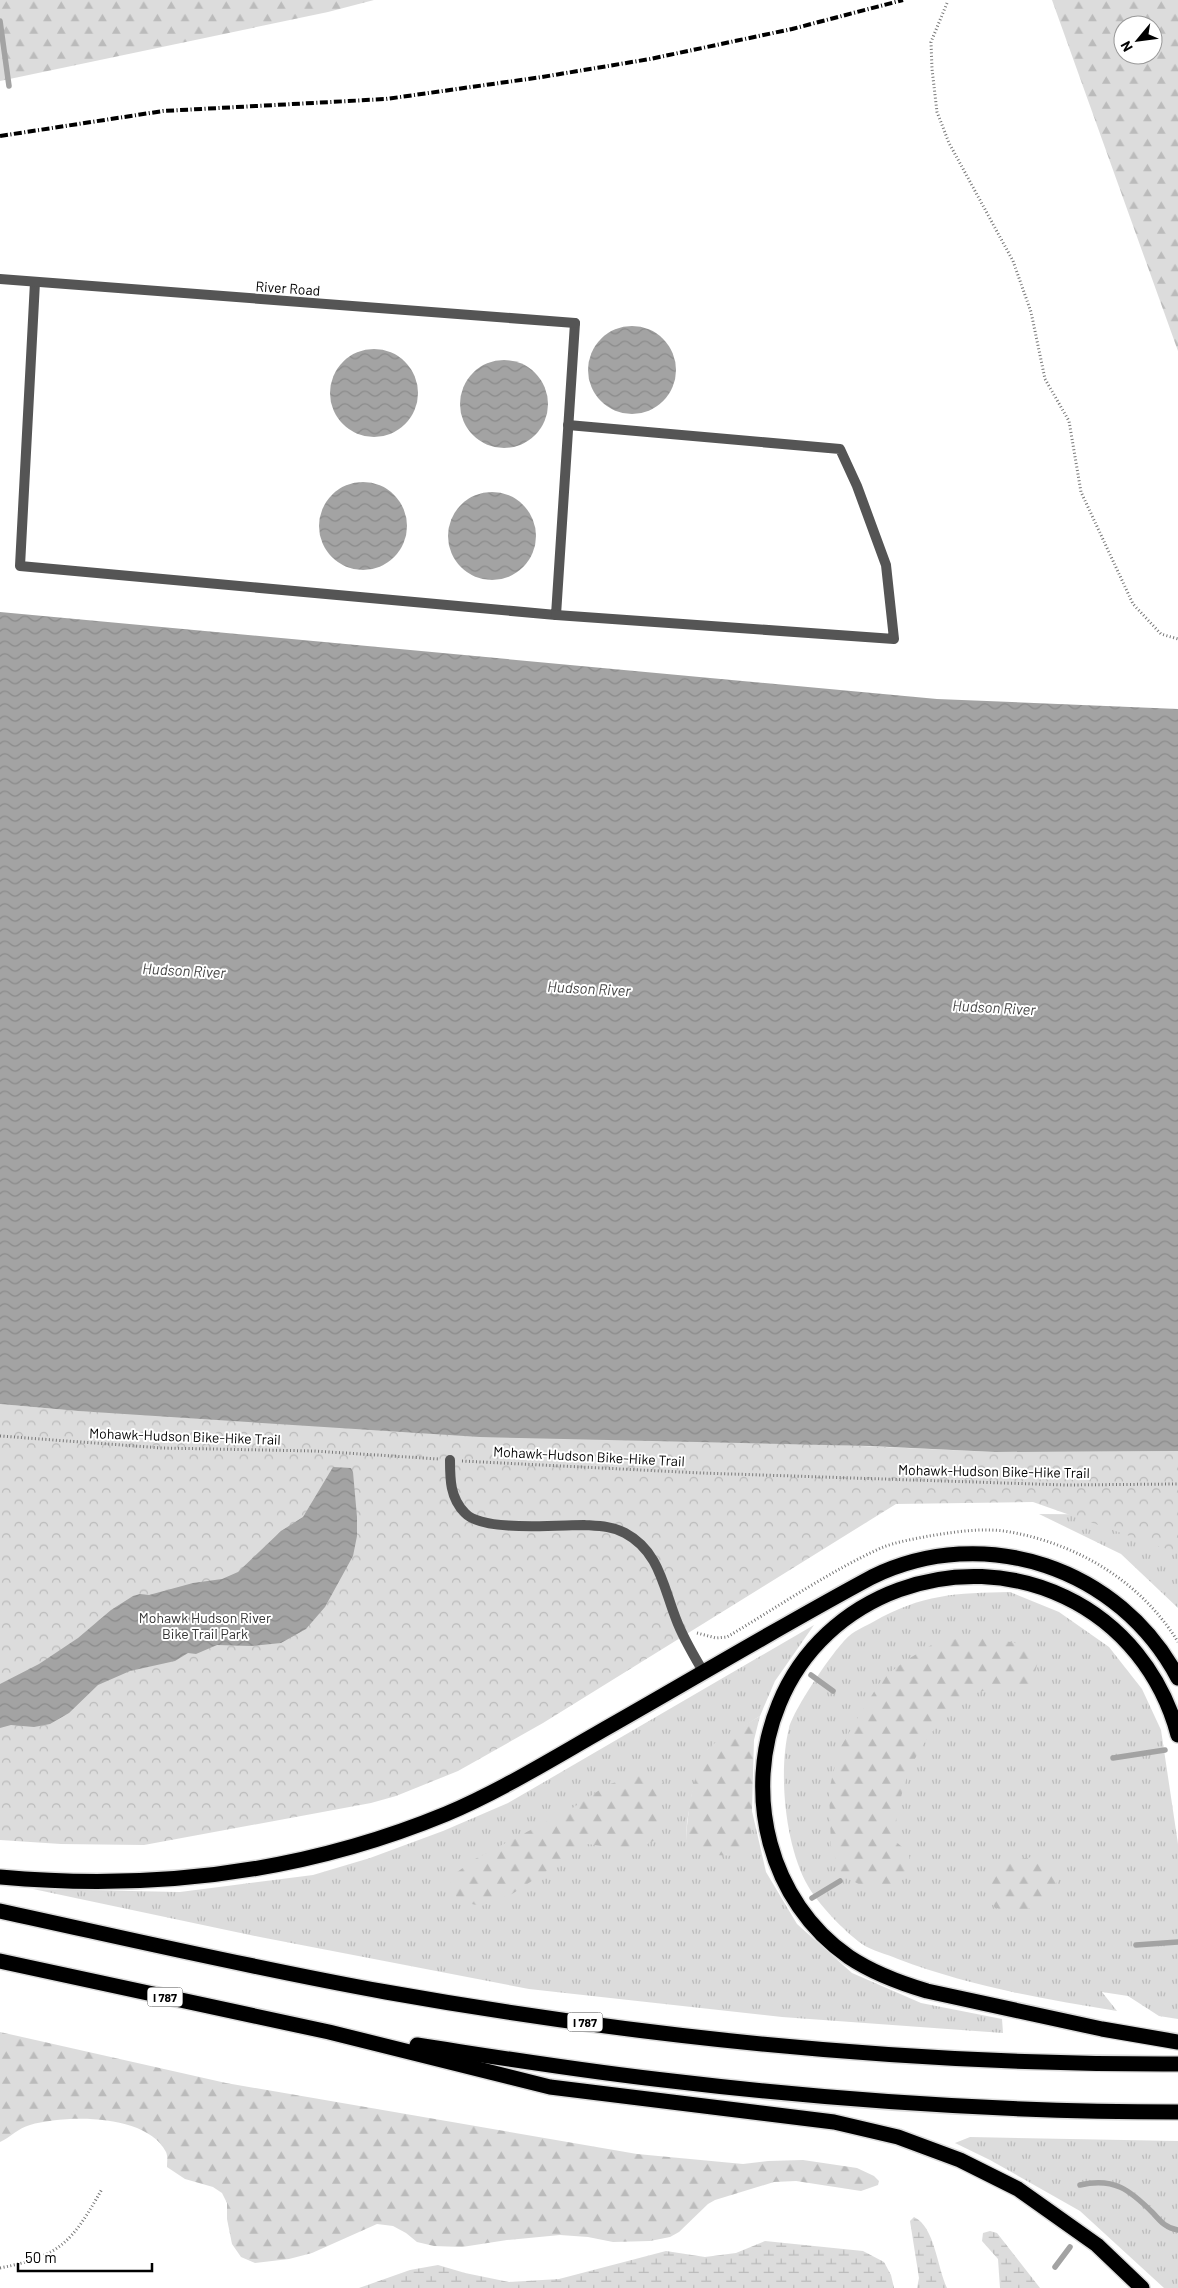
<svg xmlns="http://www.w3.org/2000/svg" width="1178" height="2288" viewBox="0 0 1178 2288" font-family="Barlow,sans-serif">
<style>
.grass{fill:url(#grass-tufts)}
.forest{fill:url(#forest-firs);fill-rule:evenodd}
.wetland{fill:url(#wetland-marsh)}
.park{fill:url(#park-crowns)}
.water{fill:url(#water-waves)}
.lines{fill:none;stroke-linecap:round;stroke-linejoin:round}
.stream{stroke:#a3a3a3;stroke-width:5.5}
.highway-casing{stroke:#dbdbdb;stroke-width:18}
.path{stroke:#777;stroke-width:3;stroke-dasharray:1 2.5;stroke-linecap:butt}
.lane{stroke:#555;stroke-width:10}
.street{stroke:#555;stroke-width:10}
.highway{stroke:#000;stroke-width:15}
.rail{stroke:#000;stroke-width:4;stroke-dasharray:8 2.5 1 2.5;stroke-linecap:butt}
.labels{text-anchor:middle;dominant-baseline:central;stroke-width:4;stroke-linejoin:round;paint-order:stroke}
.shield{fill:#fff;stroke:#4c4c4c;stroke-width:1}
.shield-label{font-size:12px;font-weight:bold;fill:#000}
.street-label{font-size:14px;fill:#000;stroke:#fff}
.park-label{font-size:14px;fill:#333;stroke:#fff}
.water-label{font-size:15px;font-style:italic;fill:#444;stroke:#fff}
</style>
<defs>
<pattern id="grass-tufts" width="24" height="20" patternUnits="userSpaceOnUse" patternTransform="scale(1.25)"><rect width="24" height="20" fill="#dcdcdc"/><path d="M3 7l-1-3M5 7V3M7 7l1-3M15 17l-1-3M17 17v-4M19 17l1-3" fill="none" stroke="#bbb"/></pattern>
<pattern id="forest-firs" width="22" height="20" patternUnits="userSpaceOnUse" patternTransform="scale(1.25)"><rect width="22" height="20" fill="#dcdcdc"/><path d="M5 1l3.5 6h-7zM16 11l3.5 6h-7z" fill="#bbb"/></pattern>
<pattern id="wetland-marsh" width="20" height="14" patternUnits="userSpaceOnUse" patternTransform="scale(1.25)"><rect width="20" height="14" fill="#dcdcdc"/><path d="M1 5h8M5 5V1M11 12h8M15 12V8" fill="none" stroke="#bbb"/></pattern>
<pattern id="park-crowns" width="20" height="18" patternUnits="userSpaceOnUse" patternTransform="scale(1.25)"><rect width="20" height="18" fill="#dcdcdc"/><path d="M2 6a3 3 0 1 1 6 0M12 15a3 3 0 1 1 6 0" fill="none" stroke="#bbb"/></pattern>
<pattern id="water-waves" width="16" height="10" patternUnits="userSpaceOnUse" patternTransform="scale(1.25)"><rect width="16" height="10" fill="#a3a3a3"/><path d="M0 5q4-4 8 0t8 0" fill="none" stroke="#8b8b8b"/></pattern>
</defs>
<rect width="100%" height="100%" fill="#fff"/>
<g class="grass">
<path d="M1039,1514l139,1v93l-57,-54z"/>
<path d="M1010,1592l49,20 50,35 33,42 19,41 17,114v175l-19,-3 -31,-20 -26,-4 15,19c-74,-12 -148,-25 -219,-52 -11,-5 -26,-8 -36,-15 -18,-13 -43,-39 -54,-58 -23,-40 -30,-114 -19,-158 5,-19 45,-79 60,-92 7,-6 17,-10 24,-14 49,-28 83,-29 137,-30z"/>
<path d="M814,1625l-39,56 -15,35 -52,33 -16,45 -5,28 -1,19 64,4 1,-38 15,65 31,52 55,49 69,30 81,16 1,14 -221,-16 -253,-28 -269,-52 -227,-48 147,3 133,-17 57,-17 73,-27 65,-28z"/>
<path d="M970,2137l208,4v147h-14l-84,-77 -90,-51 -35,-17z"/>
</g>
<g class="forest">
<path d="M0,0h374l-46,12 -328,69z"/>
<path d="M1052,0h126v351zM1123,25h30v30h-30z"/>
<path d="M984,1636l35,8 19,17 -6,23c-22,3 -47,3 -67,14 -7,3 -14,13 -19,18 -36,37 -47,75 -52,124l14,12 5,18 -20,14 -29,3 -22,-12 -11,-29 -2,-56 10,-40 22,-38 22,-34 22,-17 33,-20z"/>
<path d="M760,1716l-6,24 -3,105 -13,11 -24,-1 -28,-14c1,-25 7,-70 21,-91 7,-9 42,-27 53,-34z"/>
<path d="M644,1773l19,9 -6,57 -23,12 -46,-7 -76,50 -31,12 -23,-5 -9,-23 26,-19 96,-50 36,-24z"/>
<path d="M1044,1856l15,15 -5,26c-21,15 -34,14 -59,11l-11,-18 10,-23 31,-9z"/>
<path d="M0,2032l226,51 411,71 106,10 25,-3 35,-1 54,8 17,8 5,5 -1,4 -17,6 -65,-10 -22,1 -59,18 -7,4 -29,28 -9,5 -20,4 -37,1 -25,-5 -28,-2 -53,5 -45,7 -28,-1 -17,-4 -11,-9 -13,-7 -16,-2 -65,29 -23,6 -34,4 -14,-6 -9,-13 -5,-25v-16l-5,-10 -9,-6 -28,-8 -18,-12c0,-4 1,-11 -1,-15 -20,-39 -101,-37 -136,-27 -12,3 -19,12 -30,17z"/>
</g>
<g class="wetland">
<path d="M914,2217c21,10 23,50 33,71h-30l2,-10 -9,-57z"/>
<path d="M990,2231l7,2 43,55h-40l-2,-29 -16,-18 1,-8z"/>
<path d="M765,2241l98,10 21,11 7,13 3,13h-535l51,-18 28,-5 27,8 44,9 50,-3 107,-28 39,6 31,-4z"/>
</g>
<path class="park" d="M0,1404l78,7 917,41 183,-1v102l-145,-51 -137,2 -353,219 -85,48 -62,25 -25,7 -227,42 -83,-1 -61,-4z"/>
<g class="water">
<circle cx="632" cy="370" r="44"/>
<circle cx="374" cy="393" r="44"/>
<circle cx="504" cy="404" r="44"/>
<circle cx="363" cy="526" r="44"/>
<circle cx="492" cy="536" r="44"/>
<path d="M0,612l937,87 241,10v742l-183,1 -126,-6 -389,-9 -402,-26 -78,-7z"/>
<path d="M333,1467l18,1 2,4 4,45v19l-4,20 -28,51 -19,22 -25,14 -30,3 -34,-1 -21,9 -8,-1 -13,8 -45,10 -32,14 -29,28 -19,11 -16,3 -23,-2 -11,3v-44l39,-20 39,-26 33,-28 22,-14 7,-2 9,1 44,-12 29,-4 16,-7 43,-41 22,-14z"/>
</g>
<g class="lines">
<g class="stream">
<path d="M0,21l9,65"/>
<path d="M811,1675l22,16"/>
<path d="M1113,1758l52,-8"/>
<path d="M812,1898l28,-17"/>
<path d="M1136,1945l42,-3"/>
<path d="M1080,2185c34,-8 50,5 73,28 8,9 13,15 25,17"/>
<path d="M1055,2267l15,-20"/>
</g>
<g class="highway-casing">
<g id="highway">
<path d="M1178,1735c-16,-60 -56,-111 -113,-138 -106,-51 -241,-4 -286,107 -37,89 -10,198 70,253 24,16 51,26 78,34l175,38 76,13"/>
<path d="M0,1877c153,14 303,-4 446,-63 52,-22 101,-52 150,-80 92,-52 183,-107 276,-157 113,-55 248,-9 306,101"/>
<path d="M0,1911c129,28 257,58 386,81 259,46 530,73 792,72"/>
<path d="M0,1961l329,71 221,55 284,35 64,15 62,23 58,29 79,56 45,43"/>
<path d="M417,2045c85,13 170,27 255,36 168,20 337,31 506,31"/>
</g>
</g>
<g class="path">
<path d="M947,3l-16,39 1,27 5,43 12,31 64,118 18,51 14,67 24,42 12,71 52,112 28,30 17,5"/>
<path d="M0,1436l162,12 152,3 125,8"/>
<path d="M462,1461l239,12 364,12 113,-1"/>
<path d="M697,1633l19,5 11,-1c49,-29 103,-66 154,-89 14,-6 33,-9 48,-12 25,-4 50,-8 75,-5 71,11 137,50 174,111"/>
<path d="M0,2268c61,-12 72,-26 102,-79"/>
</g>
<g class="lane">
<path d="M35,282l-15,284 536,49 19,-292"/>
<path d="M556,615l338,24 -8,-74 -29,-79 -17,-37 -272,-24"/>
<path d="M450,1460c0,19 0,38 15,53 17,19 93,12 119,12 14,1 28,1 41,8 34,18 38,53 51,86 7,19 18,37 28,54"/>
</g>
<path class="street" d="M0,279l575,44"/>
<use href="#highway" class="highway"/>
<path class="rail" d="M0,136l163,-25 223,-12 156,-22 108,-18 142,-30 111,-29"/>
</g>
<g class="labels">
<g class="shield">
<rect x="147.5" y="1987.5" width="35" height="19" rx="4"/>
<rect x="567.5" y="2012.5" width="35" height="19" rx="4"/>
</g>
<g class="shield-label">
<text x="165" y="1997">I 787</text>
<text x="585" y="2022">I 787</text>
</g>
<g class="street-label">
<text transform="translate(288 288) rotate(4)">River Road</text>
<text transform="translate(185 1436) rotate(2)">Mohawk-Hudson Bike-Hike Trail</text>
<text transform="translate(589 1456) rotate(3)">Mohawk-Hudson Bike-Hike Trail</text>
<text transform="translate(994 1471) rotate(1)">Mohawk-Hudson Bike-Hike Trail</text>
</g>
<g class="park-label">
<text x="205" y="1617">Mohawk Hudson River<tspan x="205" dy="16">Bike Trail Park</tspan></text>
</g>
<g class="water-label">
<text transform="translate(184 970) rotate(3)">Hudson River</text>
<text transform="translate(589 988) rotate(3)">Hudson River</text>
<text transform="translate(994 1007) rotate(3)">Hudson River</text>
</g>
</g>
<g transform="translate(1138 40) rotate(241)"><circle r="24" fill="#ffffff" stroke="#999999"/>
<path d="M0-4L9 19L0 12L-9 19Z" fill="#000000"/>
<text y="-8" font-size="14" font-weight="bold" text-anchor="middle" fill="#000000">N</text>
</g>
<path d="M18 2263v8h134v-8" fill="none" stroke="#000000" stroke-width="2.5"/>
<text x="25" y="2263" font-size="15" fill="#000000" stroke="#ffffff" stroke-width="4" paint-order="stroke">50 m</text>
</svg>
